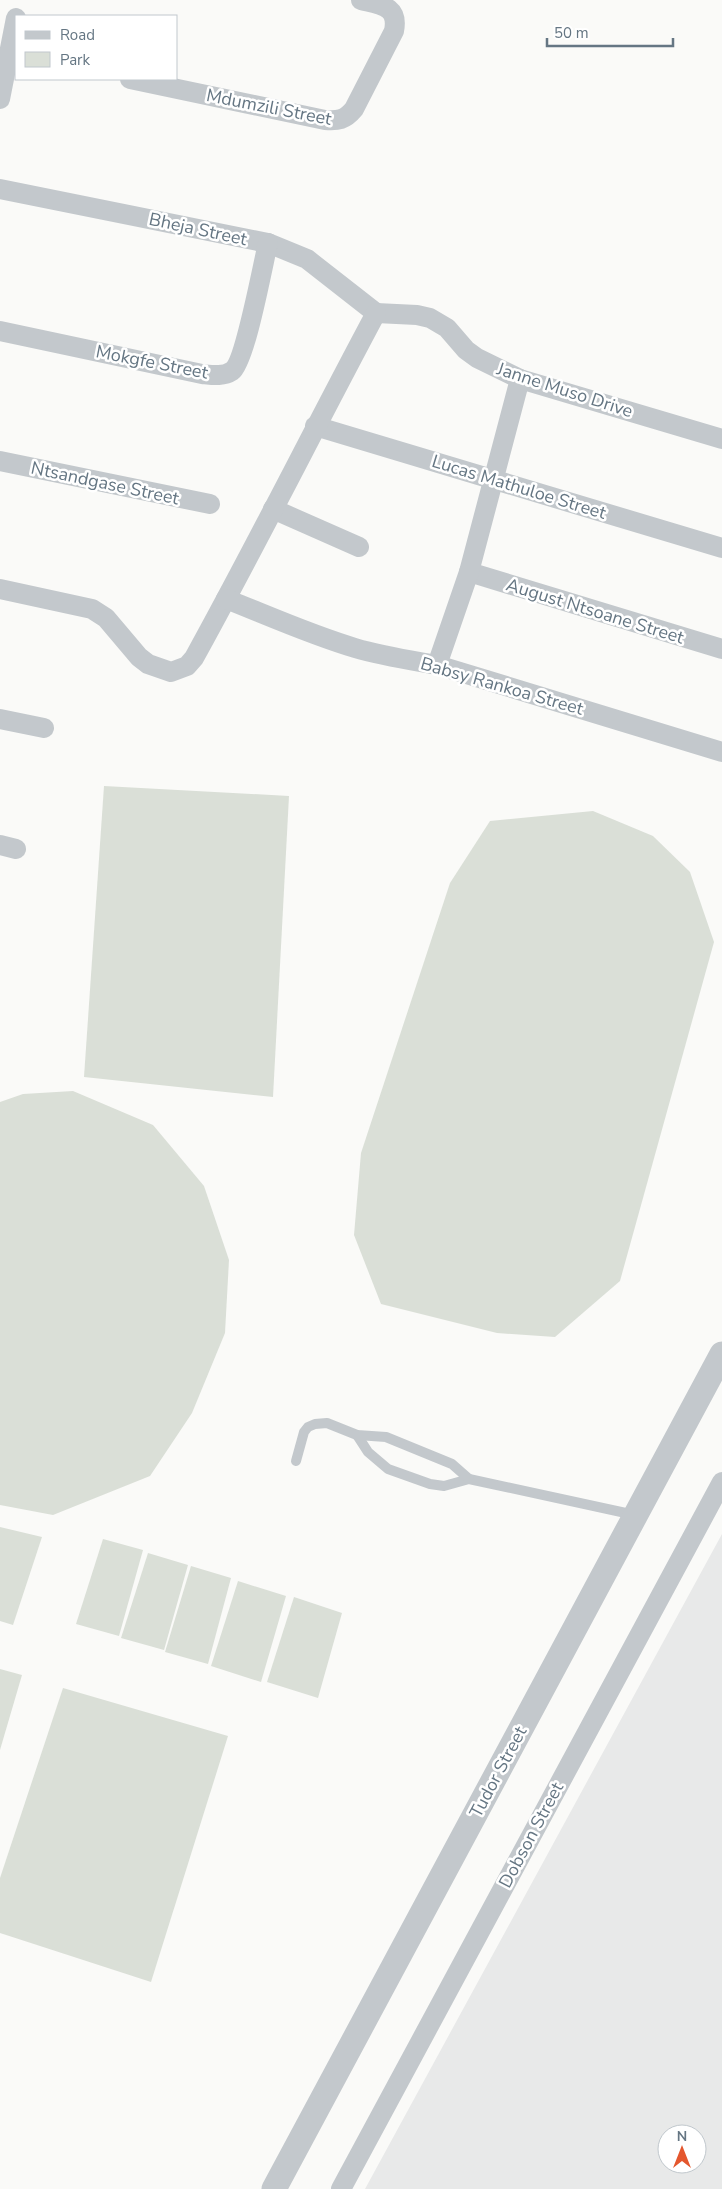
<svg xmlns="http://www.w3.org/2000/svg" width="722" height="2189" viewBox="0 0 722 2189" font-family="'Nunito Sans',sans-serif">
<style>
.built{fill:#e8e9e9;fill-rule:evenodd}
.green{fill:#dadfd7}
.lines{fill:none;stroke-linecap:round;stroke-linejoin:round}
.service{stroke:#c3c8cc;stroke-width:10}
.minor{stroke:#c3c8cc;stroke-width:20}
.tertiary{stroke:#c3c8cc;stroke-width:25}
.labels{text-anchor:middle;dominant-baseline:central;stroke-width:5;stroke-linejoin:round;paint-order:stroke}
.street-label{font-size:18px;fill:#657683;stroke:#fff}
</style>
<rect width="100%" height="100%" fill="#fafaf8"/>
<path class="built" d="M722,1534v655h-357zM667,2134h30v30h-30z"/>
<g class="green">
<path d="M104,786l185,10 -16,301 -189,-20z"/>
<path d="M593,811l60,25 37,36 24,70 -94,339 -65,56 -58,-4 -116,-29 -27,-69 7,-82 89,-270 40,-62z"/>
<path d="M73,1091l80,34 51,61 25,74 -4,73 -33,80 -42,63 -97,39 -53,-10v-403l23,-8z"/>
<path d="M0,1527l42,10 -29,88 -13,-4z"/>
<path d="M103,1539l40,11 -24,86 -43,-12z"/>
<path d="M148,1553l40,12 -24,85 -43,-12z"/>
<path d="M191,1566l40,12 -23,86 -43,-12z"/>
<path d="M238,1581l48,15 -25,86 -50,-16z"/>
<path d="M294,1597l48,16 -24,85 -51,-16z"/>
<path d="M0,1669l22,6 -22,75z"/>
<path d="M63,1688l165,48 -77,246 -151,-49v-55z"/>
</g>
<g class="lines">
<g class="service">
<path d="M357,1435l11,17 20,17 42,15 14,2 25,-7 166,36"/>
<path d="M296,1461l8,-29 4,-5 7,-3 12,-1 30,12 29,2 66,27 17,15"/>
</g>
<g class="minor">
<path d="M130,79l195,41c13,1 20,0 29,-11l40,-78c5,-25 -13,-26 -33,-31"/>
<path d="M0,99l16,-81"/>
<path d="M0,189l268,54 39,16 69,54"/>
<path d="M376,313l41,2 13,3 17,10 19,22 11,8 43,21 202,60"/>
<path d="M0,331l202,43c10,1 21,3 30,-3 13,-9 31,-107 36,-128"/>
<path d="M315,426l407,122"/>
<path d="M0,461l210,43"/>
<path d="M273,509l86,38"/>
<path d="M469,572l253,77"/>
<path d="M0,589l92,20 14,9 33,39 9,7 23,8 16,-6 7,-8c63,-114 121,-231 182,-345"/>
<path d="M226,599c43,17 85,36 129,49 27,8 54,12 82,17l285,87"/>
<path d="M437,665l32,-93 51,-193"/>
<path d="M0,719l44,9"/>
<path d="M0,845l16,4"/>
<path d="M341,2189l381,-707"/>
</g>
<path class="tertiary" d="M274,2189l448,-835"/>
</g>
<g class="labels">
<g class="street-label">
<text transform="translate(269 107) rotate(11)">Mdumzili Street</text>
<text transform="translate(198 229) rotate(12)">Bheja Street</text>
<text transform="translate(152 362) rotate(11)">Mokgfe Street</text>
<text transform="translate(565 390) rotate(18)">Janne Muso Drive</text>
<text transform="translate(105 483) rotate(12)">Ntsandgase Street</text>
<text transform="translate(519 487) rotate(17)">Lucas Mathuloe Street</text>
<text transform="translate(595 611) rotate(17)">August Ntsoane Street</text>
<text transform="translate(502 686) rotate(16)">Babsy Rankoa Street</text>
<text transform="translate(498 1772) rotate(-62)">Tudor Street</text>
<text transform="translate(531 1835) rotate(-62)">Dobson Street</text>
</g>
</g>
<rect x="15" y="15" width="162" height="65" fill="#ffffff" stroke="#c1c8cd"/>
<rect x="25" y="31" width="25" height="8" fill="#c3c8cc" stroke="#c1c8cd"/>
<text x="60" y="40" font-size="15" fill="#657683">Road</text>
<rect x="25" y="52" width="25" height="15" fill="#dadfd7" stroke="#c1c8cd"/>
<text x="60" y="65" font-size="15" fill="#657683">Park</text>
<g transform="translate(682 2149)"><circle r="24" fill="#ffffff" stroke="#c1c8cd"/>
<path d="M0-4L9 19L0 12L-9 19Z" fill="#e4572e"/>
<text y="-8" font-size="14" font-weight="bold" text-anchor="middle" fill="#657683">N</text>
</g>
<path d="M547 38v8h126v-8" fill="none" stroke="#657683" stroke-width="2.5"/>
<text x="554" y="38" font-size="15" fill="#657683" stroke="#ffffff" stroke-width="4" paint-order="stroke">50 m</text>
</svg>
